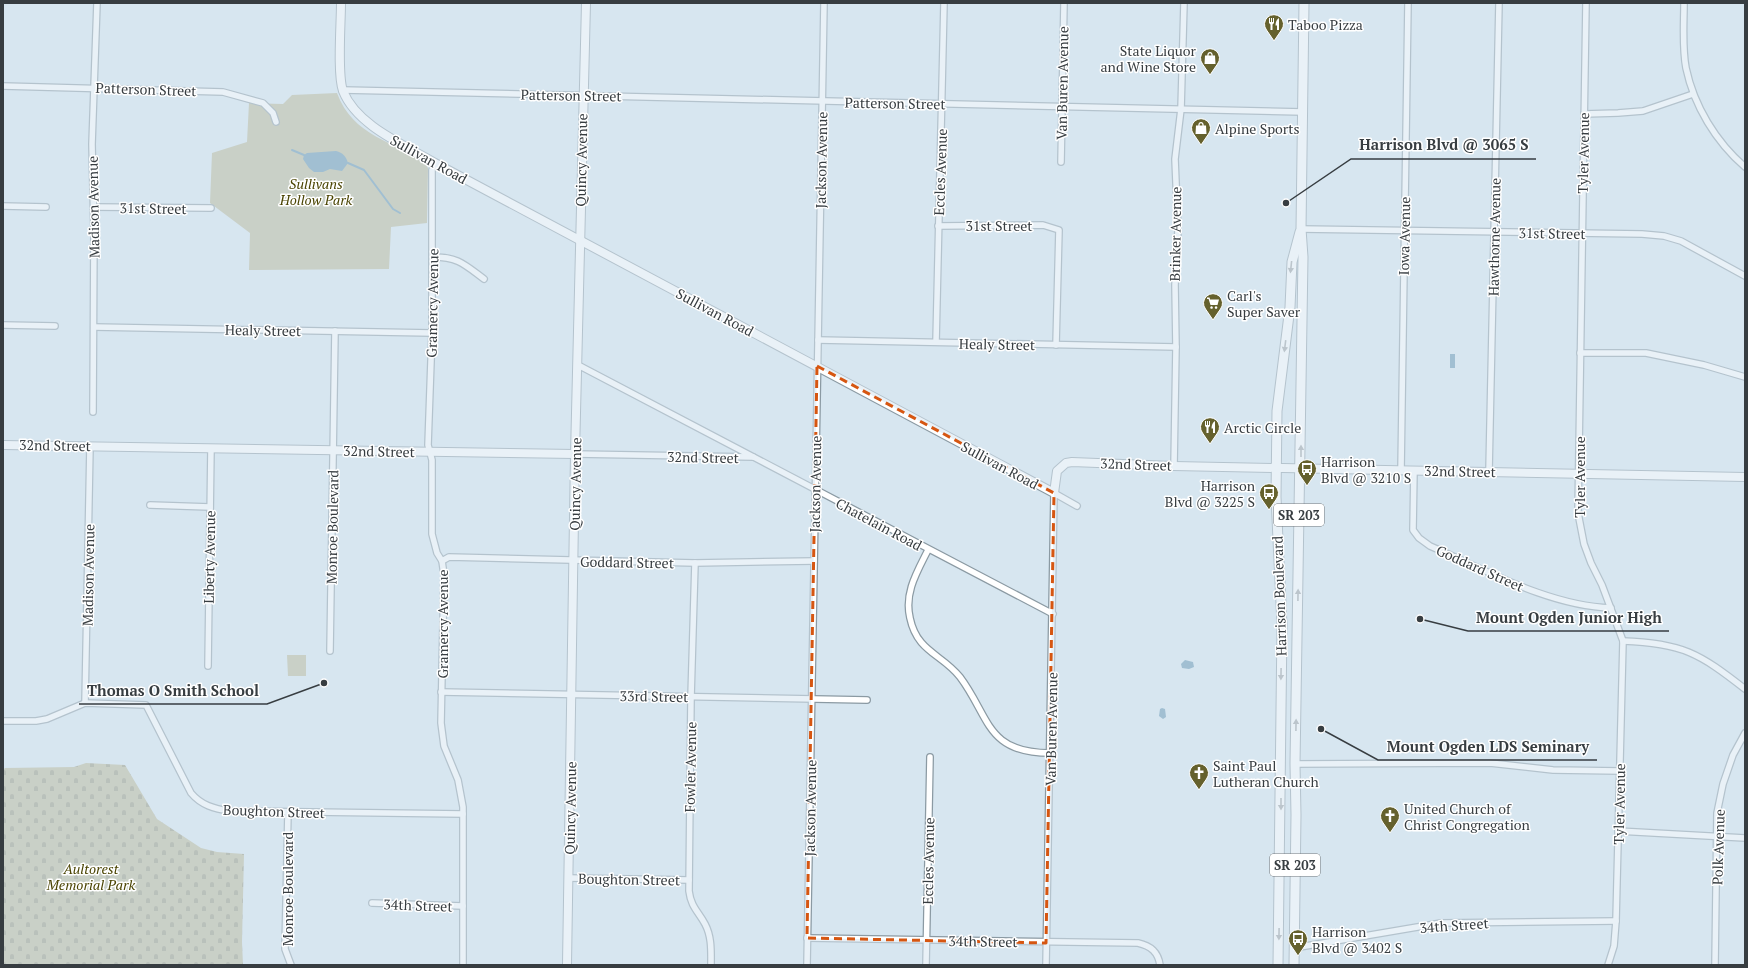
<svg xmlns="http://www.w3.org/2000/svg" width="1748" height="968" viewBox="0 0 1748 968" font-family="'PT Serif',serif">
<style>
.cemetery{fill:url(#cemetery-stones)}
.park{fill:#b8b695}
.water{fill:#5f91ae}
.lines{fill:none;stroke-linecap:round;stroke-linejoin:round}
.stream{stroke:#5f91ae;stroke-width:2}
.street-casing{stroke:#8b9aa3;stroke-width:8}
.secondary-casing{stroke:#8b9aa3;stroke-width:10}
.primary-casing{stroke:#8b9aa3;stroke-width:11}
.street{stroke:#fff;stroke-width:5.5}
.secondary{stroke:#fff;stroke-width:8}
.primary{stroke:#fff;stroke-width:9}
.oneway{fill:#9b9ea0}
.marked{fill:none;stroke:#d65611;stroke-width:3;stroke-dasharray:8 5;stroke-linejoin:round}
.labels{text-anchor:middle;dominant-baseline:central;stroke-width:3;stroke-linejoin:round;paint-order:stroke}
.shield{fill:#fff;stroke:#73777a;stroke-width:1}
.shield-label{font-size:13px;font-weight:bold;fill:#373d41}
.poi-label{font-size:14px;fill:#373d41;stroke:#fff;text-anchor:start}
.street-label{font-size:14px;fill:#373d41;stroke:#fff}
.park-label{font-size:14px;font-style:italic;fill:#4a4402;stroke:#fff}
.leader{fill:none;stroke:#373d41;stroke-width:1.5}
.callout-dot{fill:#373d41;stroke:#fff;stroke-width:1.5}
.callout-label{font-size:15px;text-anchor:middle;font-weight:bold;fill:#373d41;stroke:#fff;stroke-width:3;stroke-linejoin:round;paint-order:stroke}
</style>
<defs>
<pattern id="cemetery-stones" width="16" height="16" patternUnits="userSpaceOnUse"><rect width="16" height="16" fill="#b8b695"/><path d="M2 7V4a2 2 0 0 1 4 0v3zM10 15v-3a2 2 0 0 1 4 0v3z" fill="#96957b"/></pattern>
</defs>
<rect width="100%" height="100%" fill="#d7e6f0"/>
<path class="cemetery" d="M86,763l39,2 32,54 44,29 16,4 27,2 -2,88 1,23h-240v-195l2,-2 69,-1z"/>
<g class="park">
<path d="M337,93c16,44 57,47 89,72l2,3 -1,55 -36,4 -2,42 -140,1 1,-37 -40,-30 2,-50 35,-11 2,-39 34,1 9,-9z"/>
<path d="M287,655h19v21h-18z"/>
</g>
<g class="water">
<path d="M336,151c7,2 10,5 12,12l-6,8 -12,-2 -7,3h-9l-5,-4 -6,-9 1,-4 3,-2z"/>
<rect x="1450" y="354" width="5" height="14"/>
<path d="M1185,660l8,2 1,5 -5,2 -7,-1 -1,-4z"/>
<path d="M1162,708l3,1 1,8 -3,2 -4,-3 1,-7z"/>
</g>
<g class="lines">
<g class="stream">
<path d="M292,150l12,5"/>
<path d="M348,163l16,7 29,39 7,4"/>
</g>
<g class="street-casing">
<g id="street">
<path d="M1586,3l-8,510 6,31 7,19 11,22 21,56 -7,280 -2,25 -6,19"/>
<path d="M1684,3c0,21 -2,44 2,65 8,38 30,74 59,99"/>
<path d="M3,86l220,6 40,11 10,10 3,9"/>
<path d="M343,90l960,22"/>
<path d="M1584,114l34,-1 25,-2 50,-17"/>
<path d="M1061,162l3,-159"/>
<path d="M435,163l-3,7v163l-4,112 4,15v74l5,19 5,8 2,14 -3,148 3,23 14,34 5,27v158"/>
<path d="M3,206l43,1"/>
<path d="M94,207l117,1"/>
<path d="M938,226l105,-1 16,5 -3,115"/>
<path d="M1301,229l341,5 22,2 17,5 64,35"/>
<path d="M433,257c25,0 31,7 51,22"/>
<path d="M3,325l52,1"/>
<path d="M94,327l338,6"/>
<path d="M818,340l358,7"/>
<path d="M936,342l8,-339"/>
<path d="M1580,353h66l58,12 41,12"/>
<path d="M578,365l475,249"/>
<path d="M93,412l1,-179 -2,-89 5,-141"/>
<path d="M575,454l178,3"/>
<path d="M1174,466l2,-119 -1,-62 3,-55 -3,-71 6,-50 3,-106"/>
<path d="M1401,470l7,-467"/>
<path d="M1414,470l-1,60 6,8 11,8c56,24 119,60 181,62"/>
<path d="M1489,471l10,-468"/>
<path d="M150,505l60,2"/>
<path d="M928,550c-11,22 -24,43 -18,68 7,34 32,36 50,59 30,40 26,76 90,76"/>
<path d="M442,561l7,-4 246,6 119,-2"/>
<path d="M695,563l-4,134 -2,194c2,16 9,20 16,33 7,13 6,28 6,41"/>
<path d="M1623,641c59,2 76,12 122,48"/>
<path d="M330,651l5,-320"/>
<path d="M208,666l3,-218"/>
<path d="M441,692l426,8"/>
<path d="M85,703l5,-257"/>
<path d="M3,721h33l11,-2 38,-16 61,2 45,88c10,12 23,16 39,18l233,3"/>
<path d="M1295,764l195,-1 63,7 67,1"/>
<path d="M288,812l-3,137 6,16"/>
<path d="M1618,831l127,7"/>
<path d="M568,878l121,2"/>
<path d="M372,903l91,3"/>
<path d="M807,938l331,5c13,3 20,9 22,22"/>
<path d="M1294,948l147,-25 175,-2"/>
<path d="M807,965l17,-962"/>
<path d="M926,965l4,-208"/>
<path d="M1046,965l8,-472 23,13"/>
<path d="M1715,965l2,-152 6,-29 10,-29 12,-22"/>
</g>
</g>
<g class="secondary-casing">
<g id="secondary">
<path d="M341,3c0,21 -4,71 2,88 14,35 62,54 92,72l619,330 3,-22 9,-8 6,-1 102,4 571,11"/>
<path d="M3,445l572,9"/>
<path d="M567,965l8,-511 11,-451"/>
</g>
</g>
<g class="primary-casing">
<g id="primary">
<path d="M1278,965l4,-340 -6,-128 1,-86 13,-104 2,-45 8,-30"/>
<path d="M1294,965l2,-150 -1,-51 8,-507 -2,-28 3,-226"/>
</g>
</g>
<use href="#street" class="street"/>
<use href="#secondary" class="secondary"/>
<use href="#primary" class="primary"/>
</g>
<defs><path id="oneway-solid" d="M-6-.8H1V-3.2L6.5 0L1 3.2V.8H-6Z"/></defs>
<g class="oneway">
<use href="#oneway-solid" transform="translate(1291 267) rotate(96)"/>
<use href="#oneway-solid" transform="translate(1285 346) rotate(97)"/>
<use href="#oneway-solid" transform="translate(1301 451) rotate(-90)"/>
<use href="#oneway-solid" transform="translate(1298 595) rotate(-89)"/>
<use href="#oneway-solid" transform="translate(1281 674) rotate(91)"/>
<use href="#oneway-solid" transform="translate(1296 725) rotate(-89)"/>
<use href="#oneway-solid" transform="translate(1281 804) rotate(90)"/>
<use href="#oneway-solid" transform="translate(1279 934) rotate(91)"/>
</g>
<path d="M0 0H1748V968H0ZM817,366l237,127 -8,450 -239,-5z" fill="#d7e6f0" fill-opacity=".55" fill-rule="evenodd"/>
<path class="marked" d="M817,366l237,127 -8,450 -239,-5z"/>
<defs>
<g id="restaurant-pin" transform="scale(1)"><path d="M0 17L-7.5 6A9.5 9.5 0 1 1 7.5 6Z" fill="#65612d" stroke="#fff"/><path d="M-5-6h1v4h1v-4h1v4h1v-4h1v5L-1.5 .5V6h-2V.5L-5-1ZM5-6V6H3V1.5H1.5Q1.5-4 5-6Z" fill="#fff"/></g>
<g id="shop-pin" transform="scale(1)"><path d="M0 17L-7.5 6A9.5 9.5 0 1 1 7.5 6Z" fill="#65612d" stroke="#fff"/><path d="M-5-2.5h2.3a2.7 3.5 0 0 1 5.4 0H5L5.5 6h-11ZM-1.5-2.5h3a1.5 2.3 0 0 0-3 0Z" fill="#fff"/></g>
<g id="supermarket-pin" transform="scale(1)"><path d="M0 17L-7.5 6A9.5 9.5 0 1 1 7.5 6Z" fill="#65612d" stroke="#fff"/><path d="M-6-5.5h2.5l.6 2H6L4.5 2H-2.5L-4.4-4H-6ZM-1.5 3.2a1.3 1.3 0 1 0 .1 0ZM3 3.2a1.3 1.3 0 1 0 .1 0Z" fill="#fff"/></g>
<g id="bus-pin" transform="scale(1)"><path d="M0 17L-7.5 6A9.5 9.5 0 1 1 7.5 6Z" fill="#65612d" stroke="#fff"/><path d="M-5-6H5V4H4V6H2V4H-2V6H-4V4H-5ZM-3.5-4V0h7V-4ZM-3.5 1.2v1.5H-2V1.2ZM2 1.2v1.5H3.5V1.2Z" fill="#fff"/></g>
<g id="church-pin" transform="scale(1)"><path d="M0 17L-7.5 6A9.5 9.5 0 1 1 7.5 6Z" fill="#65612d" stroke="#fff"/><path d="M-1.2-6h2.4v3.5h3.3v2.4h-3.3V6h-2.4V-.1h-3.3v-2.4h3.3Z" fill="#fff"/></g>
</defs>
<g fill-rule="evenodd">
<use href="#restaurant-pin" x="1274" y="24"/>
<use href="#shop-pin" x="1210" y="58"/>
<use href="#shop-pin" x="1201" y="128"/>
<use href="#supermarket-pin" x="1213" y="303"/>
<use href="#restaurant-pin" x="1210" y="427"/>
<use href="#bus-pin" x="1307" y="469"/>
<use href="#bus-pin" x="1269" y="493"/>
<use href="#church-pin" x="1199" y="773"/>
<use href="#church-pin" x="1390" y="816"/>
<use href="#bus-pin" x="1298" y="939"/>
</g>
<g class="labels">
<g class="shield">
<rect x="1274" y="504" width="50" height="22" rx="3"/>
<rect x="1270" y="854" width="50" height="22" rx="3"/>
</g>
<g class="shield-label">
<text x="1299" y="515">SR 203</text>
<text x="1295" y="865">SR 203</text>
</g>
<g class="poi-label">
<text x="1288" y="24">Taboo Pizza</text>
<text x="1196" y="50" text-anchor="end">State Liquor<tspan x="1196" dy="16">and Wine Store</tspan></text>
<text x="1215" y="128">Alpine Sports</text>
<text x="1227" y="295">Carl's<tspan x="1227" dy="16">Super Saver</tspan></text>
<text x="1224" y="427">Arctic Circle</text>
<text x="1321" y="461">Harrison<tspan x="1321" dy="16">Blvd @ 3210 S</tspan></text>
<text x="1255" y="485" text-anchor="end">Harrison<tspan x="1255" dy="16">Blvd @ 3225 S</tspan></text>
<text x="1213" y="765">Saint Paul<tspan x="1213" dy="16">Lutheran Church</tspan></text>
<text x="1404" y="808">United Church of<tspan x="1404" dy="16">Christ Congregation</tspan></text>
<text x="1312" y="931">Harrison<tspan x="1312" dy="16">Blvd @ 3402 S</tspan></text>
</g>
<g class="street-label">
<text transform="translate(1062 83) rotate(-89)">Van Buren Avenue</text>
<text transform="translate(146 89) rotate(2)">Patterson Street</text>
<text transform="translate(571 95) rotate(1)">Patterson Street</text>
<text transform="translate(895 103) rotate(1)">Patterson Street</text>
<text transform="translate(1583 153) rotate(-89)">Tyler Avenue</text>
<text transform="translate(429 159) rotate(29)">Sullivan Road</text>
<text transform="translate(581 160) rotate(-89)">Quincy Avenue</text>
<text transform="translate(821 160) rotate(-89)">Jackson Avenue</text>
<text transform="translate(940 172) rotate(-88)">Eccles Avenue</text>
<text transform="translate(93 207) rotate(-91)">Madison Avenue</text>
<text transform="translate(153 208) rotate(1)">31st Street</text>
<text x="999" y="225">31st Street</text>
<text transform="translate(1552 233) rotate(1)">31st Street</text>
<text transform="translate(1175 234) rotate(-89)">Brinker Avenue</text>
<text transform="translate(1404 236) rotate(-89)">Iowa Avenue</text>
<text transform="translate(1494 237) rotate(-89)">Hawthorne Avenue</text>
<text transform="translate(432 303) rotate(-89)">Gramercy Avenue</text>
<text transform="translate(715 312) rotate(28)">Sullivan Road</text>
<text transform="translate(263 330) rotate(1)">Healy Street</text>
<text transform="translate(997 344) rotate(1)">Healy Street</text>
<text transform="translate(55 445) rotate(1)">32nd Street</text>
<text transform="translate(379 451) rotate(1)">32nd Street</text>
<text transform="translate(703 457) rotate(1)">32nd Street</text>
<text transform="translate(1136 464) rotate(2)">32nd Street</text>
<text transform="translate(1000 465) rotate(28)">Sullivan Road</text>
<text transform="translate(1460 471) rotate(1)">32nd Street</text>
<text transform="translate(1579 477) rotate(-90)">Tyler Avenue</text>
<text transform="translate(575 484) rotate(-89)">Quincy Avenue</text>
<text transform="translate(815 484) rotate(-89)">Jackson Avenue</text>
<text transform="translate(879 524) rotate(28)">Chatelain Road</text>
<text transform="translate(332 527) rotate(-89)">Monroe Boulevard</text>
<text transform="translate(209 557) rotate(-89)">Liberty Avenue</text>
<text transform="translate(627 562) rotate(1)">Goddard Street</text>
<text transform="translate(1480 568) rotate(24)">Goddard Street</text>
<text transform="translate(88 575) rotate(-89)">Madison Avenue</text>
<text transform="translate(1279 596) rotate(-92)">Harrison Boulevard</text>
<text transform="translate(442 624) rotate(-90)">Gramercy Avenue</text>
<text transform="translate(654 696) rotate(1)">33rd Street</text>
<text transform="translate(1051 729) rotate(-89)">Van Buren Avenue</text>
<text transform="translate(690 767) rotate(-89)">Fowler Avenue</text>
<text transform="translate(1619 804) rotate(-89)">Tyler Avenue</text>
<text transform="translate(570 808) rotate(-89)">Quincy Avenue</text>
<text transform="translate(810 808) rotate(-89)">Jackson Avenue</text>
<text transform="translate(274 811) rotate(2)">Boughton Street</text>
<text transform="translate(1718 847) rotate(-88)">Polk Avenue</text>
<text transform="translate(928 861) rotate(-89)">Eccles Avenue</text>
<text transform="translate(629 879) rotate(1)">Boughton Street</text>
<text transform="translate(287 889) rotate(-90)">Monroe Boulevard</text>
<text transform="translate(418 905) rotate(2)">34th Street</text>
<text transform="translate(1454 925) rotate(-4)">34th Street</text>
<text transform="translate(983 941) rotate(1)">34th Street</text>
</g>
<g class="park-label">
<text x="316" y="183">Sullivans<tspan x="316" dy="16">Hollow Park</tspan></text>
<text x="91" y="868">Aultorest<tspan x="91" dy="16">Memorial Park</tspan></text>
</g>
</g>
<path class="leader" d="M1286 203L1351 159H1536M1420 619L1468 631H1669M324 683L267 704H79M1321 729L1378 760H1597"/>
<g class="callout-dot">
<circle cx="1286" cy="203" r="4"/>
<circle cx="1420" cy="619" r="4"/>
<circle cx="324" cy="683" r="4"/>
<circle cx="1321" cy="729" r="4"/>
</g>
<g class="callout-label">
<text x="1444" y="150">Harrison Blvd @ 3065 S</text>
<text x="1569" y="623">Mount Ogden Junior High</text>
<text x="173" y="696">Thomas O Smith School</text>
<text x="1488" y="752">Mount Ogden LDS Seminary</text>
</g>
<rect width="1748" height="968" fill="none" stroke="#373d41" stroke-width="8"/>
</svg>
